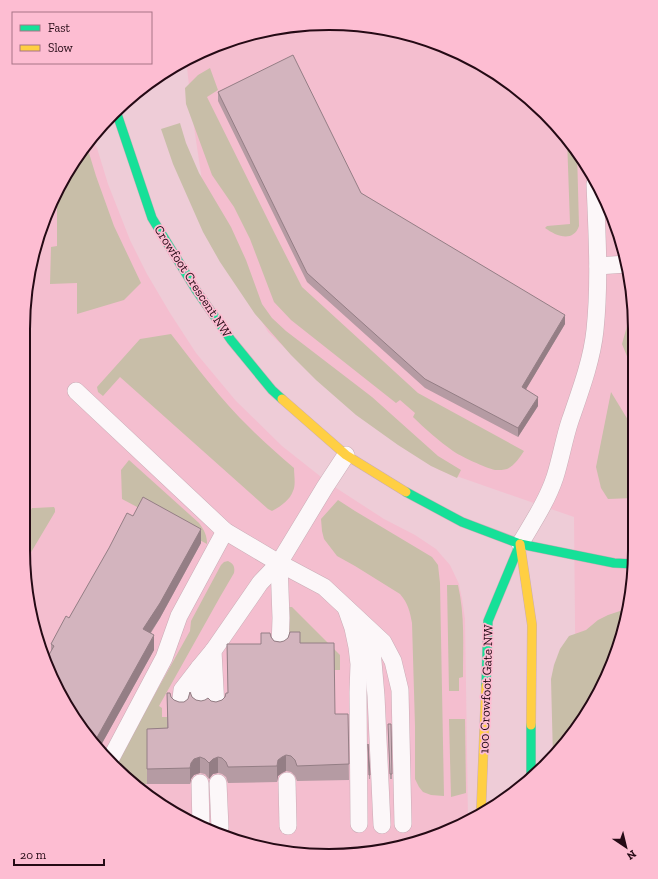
<svg xmlns="http://www.w3.org/2000/svg" width="658" height="879" viewBox="0 0 658 879" font-family="'Zilla Slab',serif">
<style>
.built{fill:#f4becf}
.green{fill:#c8bea8}
.lines{fill:none;stroke-linecap:round;stroke-linejoin:round}
.lane-casing{stroke:#c9acb6;stroke-width:18}
.fast-casing{stroke:#c9acb6;stroke-width:10}
.slow-casing{stroke:#c9acb6;stroke-width:10}
.lane{stroke:#fcf7f9;stroke-width:17}
.fast{stroke:#16e098;stroke-width:9}
.slow{stroke:#ffcf43;stroke-width:9}
.wall{fill:#b59ba3}
.shaded-wall{fill:#947e85}
.building{fill:#d3b4be;stroke:#947e85}
.labels{text-anchor:middle;dominant-baseline:central;stroke-width:3.5;stroke-linejoin:round;paint-order:stroke}
.street-label{font-size:13px;fill:#250a15;stroke:#fdbdd2}
.rim{fill:none;stroke:#250a15;stroke-width:2}
</style>
<rect width="100%" height="100%" fill="#eeccd7"/>
<g class="built">
<path d="M309,24l60,2 59,13 54,25 49,35 41,44 40,69 20,77 2,281 -9,59 -31,74 -18,24 -2,-210 -135,-47 -87,-59 -84,-79 -59,-104 -16,-108 -7,-61 8,-5 56,-21z"/>
<path d="M92,141l5,7 11,36 22,56 17,34 23,39 26,40 40,48 46,45 48,38 54,35 31,16 21,14 14,16 9,19 3,15 3,20 3,201 -22,13 -97,22 -80,-5 -76,-26 -66,-44 -63,-77 -31,-74 -10,-79 1,-241 9,-59 41,-91z"/>
</g>
<g class="green">
<path d="M210,68l8,22 -11,7 68,137 27,53 116,106 106,58c-4,6 -10,15 -17,18 -3,1 -8,1 -12,1 -9,-2 -35,-14 -42,-19 -14,-10 -28,-22 -40,-34l2,-4 -15,-13 -4,3 -105,-83 -17,-18 -24,-63 -16,-32 -22,-32 -26,-71 -1,-16 13,-13z"/>
<path d="M180,123l6,20 13,30 32,54 15,33 16,44 10,14 14,13 86,66 66,59 23,14 -4,8 -26,-12 -33,-21 -42,-30 -40,-35 -25,-25 -36,-41 -35,-52 -17,-30 -30,-68 -12,-35z"/>
<path d="M567,138l5,5 5,9 2,74c-6,17 -23,10 -34,2l2,-2 23,-2z"/>
<path d="M86,147l3,6 7,23 18,50 27,57 -17,17 -47,14v-31l-27,1 1,-37 6,-1v-48l17,-39z"/>
<path d="M627,296h5l1,75 -11,-27 5,-18z"/>
<path d="M171,334c25,32 50,66 79,94 14,14 29,27 44,40 0,7 2,17 -1,23 -3,9 -13,16 -21,20l-4,-2 -148,-132 -17,19 -5,-4 -1,-5 43,-48z"/>
<path d="M611,392l17,28 6,42v36l-26,1 -7,-11 -5,-21z"/>
<path d="M129,460l70,63c5,7 8,12 8,21l-85,-45 -1,-29z"/>
<path d="M338,500l17,11 77,46 6,8 2,18 4,213 -13,-1 -8,-3 -4,-5 -4,-8v-53l-3,-103c-2,-11 -4,-20 -12,-29l-45,-28 -18,-10 -13,-17 -2,-8 -1,-12z"/>
<path d="M54,507l1,2v3l-22,37 -3,5 -6,4 -1,-14 8,-1v-33l1,-2h3z"/>
<path d="M228,561c6,3 7,6 6,12l-14,24 -61,109 3,2v9h5l1,27 -20,40h-15l-6,-4 -12,-14 75,-135 1,-10 30,-56 3,-3z"/>
<path d="M447,585h11c7,31 5,61 5,92l-4,1v13h-10z"/>
<path d="M289,607h3l48,48v15h-6l-45,-22z"/>
<path d="M623,610h5l-3,19 -21,50h-2c0,19 -31,56 -43,73l-6,6 -2,-79 3,-14 6,-16 9,-13 17,-6 12,-10 10,-5z"/>
<path d="M449,719h16l1,74 -15,4z"/>
</g>
<g class="lines">
<g class="lane-casing">
<g id="lane">
<path d="M598,266l28,-2"/>
<path d="M76,391l149,140 54,32 45,24 59,55 10,19 7,29 3,134"/>
<path d="M520,544c13,-22 27,-43 35,-67 6,-19 9,-38 15,-56 10,-29 22,-61 25,-91 5,-48 2,-98 0,-146"/>
<path d="M279,563l2,55 -1,30"/>
<path d="M346,608l7,20 4,19 2,17 -1,28 1,132"/>
<path d="M363,627l9,23 4,46 6,129"/>
<path d="M200,707l-1,-39 14,-17"/>
<path d="M180,708l2,-18 17,-22"/>
<path d="M216,708l-3,-57 47,-68 19,-20 46,-76 21,-32"/>
<path d="M110,760l54,-102 15,-42 46,-85"/>
<path d="M287,781l1,45"/>
<path d="M200,783l1,44"/>
<path d="M218,783l2,45"/>
</g>
</g>
<g class="fast-casing">
<g id="fast">
<path d="M117,114l35,104 44,72 35,50 41,50 10,9"/>
<path d="M406,492l56,30 58,22 94,19 20,1"/>
<path d="M486,686l2,-65 32,-77"/>
<path d="M531,778v-53"/>
</g>
</g>
<g class="slow-casing">
<g id="slow">
<path d="M282,399l64,56 60,37"/>
<path d="M520,544l12,81 -1,100"/>
<path d="M481,812l5,-126"/>
</g>
</g>
<use href="#lane" class="lane"/>
<use href="#fast" class="fast"/>
<use href="#slow" class="slow"/>
</g>
<g class="wall">
<path d="M218,92l143,101 204,131 -39,65 12,17 -20,31 -93,-49 -118,-106 -89,-181z"/>
<path d="M628,410h5l1,52h-5z"/>
<path d="M133,516l68,27 -41,75 -9,15 3,17 -54,97 -36,-44 -13,-52v-7l18,-26z"/>
<path d="M271,637l3,4 6,1 20,1 35,71h13l1,66 -52,1 -2,-5 -4,-4 -5,-1 -4,2 -4,3 -1,6 -49,1 -2,-6 -4,-3 -4,-1 -5,1 -4,5 -4,-5 -5,-1 -6,2 -3,4 -1,5h-43v-55l20,-1v-35l7,7 5,2h5l8,-5 4,3 5,1h10l5,1 6,-2 6,-7 -1,-49h34z"/>
<path d="M391,724l1,55h-2l-2,-50z"/>
<path d="M368,744l2,31v4h-1z"/>
</g>
<g class="shaded-wall">
<path d="M565,315v9l-43,72v-9z"/>
<path d="M538,397v9l-20,31v-9z"/>
<path d="M201,529v14l-41,75 -17,26v-15z"/>
<path d="M154,635v15l-54,97 -5,-6z"/>
<path d="M286,755v16l-4,2 -4,3 -1,6v-16l1,-6 4,-3z"/>
<path d="M200,757v16l-6,2 -3,4 -1,5v-16l1,-5 3,-4z"/>
<path d="M218,757v16l-5,1 -4,5v-16l4,-4z"/>
</g>
<g class="building">
<path d="M293,55l68,138 204,122 -43,72 16,10 -20,31 -93,-49 -118,-106 -89,-181z"/>
<path d="M628,410h5l1,43h-5z"/>
<path d="M143,497l58,32 -41,74 -17,26 11,6 -59,106 -31,-38 -18,-43 8,-14 -3,-2 15,-28 3,2 40,-70 18,-35 6,3z"/>
<path d="M290,632h10v11h34l1,71h13l1,50 -52,2 -2,-6 -4,-4 -5,-1 -4,2 -4,3 -1,6 -49,1 -2,-5 -4,-4 -4,-1 -5,2 -4,4 -4,-4 -5,-2 -6,2 -3,4 -1,5 -43,1v-40l21,-1 -1,-35h3l1,4 3,3 5,2h5l4,-3 2,-7 2,5 4,3 5,1 4,-1 3,-2 3,3 5,1 6,-2 3,-3 1,-4h2l-1,-49h34v-11h9l1,4 3,4 6,1 4,-1 4,-3z"/>
<path d="M388,724h3l1,50h-2z"/>
<path d="M368,744l2,31h-1z"/>
<path d="M332,854h24l-7,1z"/>
</g>
<g class="labels">
<g class="street-label">
<text transform="translate(193 281) rotate(57)">Crowfoot Crescent NW</text>
<text transform="translate(486 689) rotate(-88)">100 Crowfoot Gate NW</text>
</g>
</g>
<path d="M0 0H658V879H0ZM329 30H329A299 299 0 0 1 628 329V550A299 299 0 0 1 329 849H329A299 299 0 0 1 30 550V329A299 299 0 0 1 329 30Z" fill="#fdbdd2" fill-rule="evenodd"/>
<path class="rim" d="M329 30H329A299 299 0 0 1 628 329V550A299 299 0 0 1 329 849H329A299 299 0 0 1 30 550V329A299 299 0 0 1 329 30Z"/>
<rect x="12" y="12" width="140" height="52" fill="#fdbdd2" stroke="#a77586"/>
<rect x="20" y="25" width="20" height="6" fill="#16e098" stroke="#a77586"/>
<text x="48" y="32" font-size="12" fill="#250a15">Fast</text>
<rect x="20" y="45" width="20" height="6" fill="#ffcf43" stroke="#a77586"/>
<text x="48" y="52" font-size="12" fill="#250a15">Slow</text>
<g transform="translate(626 847) rotate(145)" stroke="#fdbdd2" stroke-width="3" paint-order="stroke">
<path d="M0-3L7 15L0 10L-7 15Z" fill="#250a15"/>
<text y="-6" font-size="11" font-weight="bold" text-anchor="middle" fill="#250a15">N</text>
</g>
<path d="M14 859v6h90v-6" fill="none" stroke="#250a15" stroke-width="2"/>
<text x="20" y="859" font-size="12" fill="#250a15" stroke="#fdbdd2" stroke-width="3" paint-order="stroke">20 m</text>
</svg>
